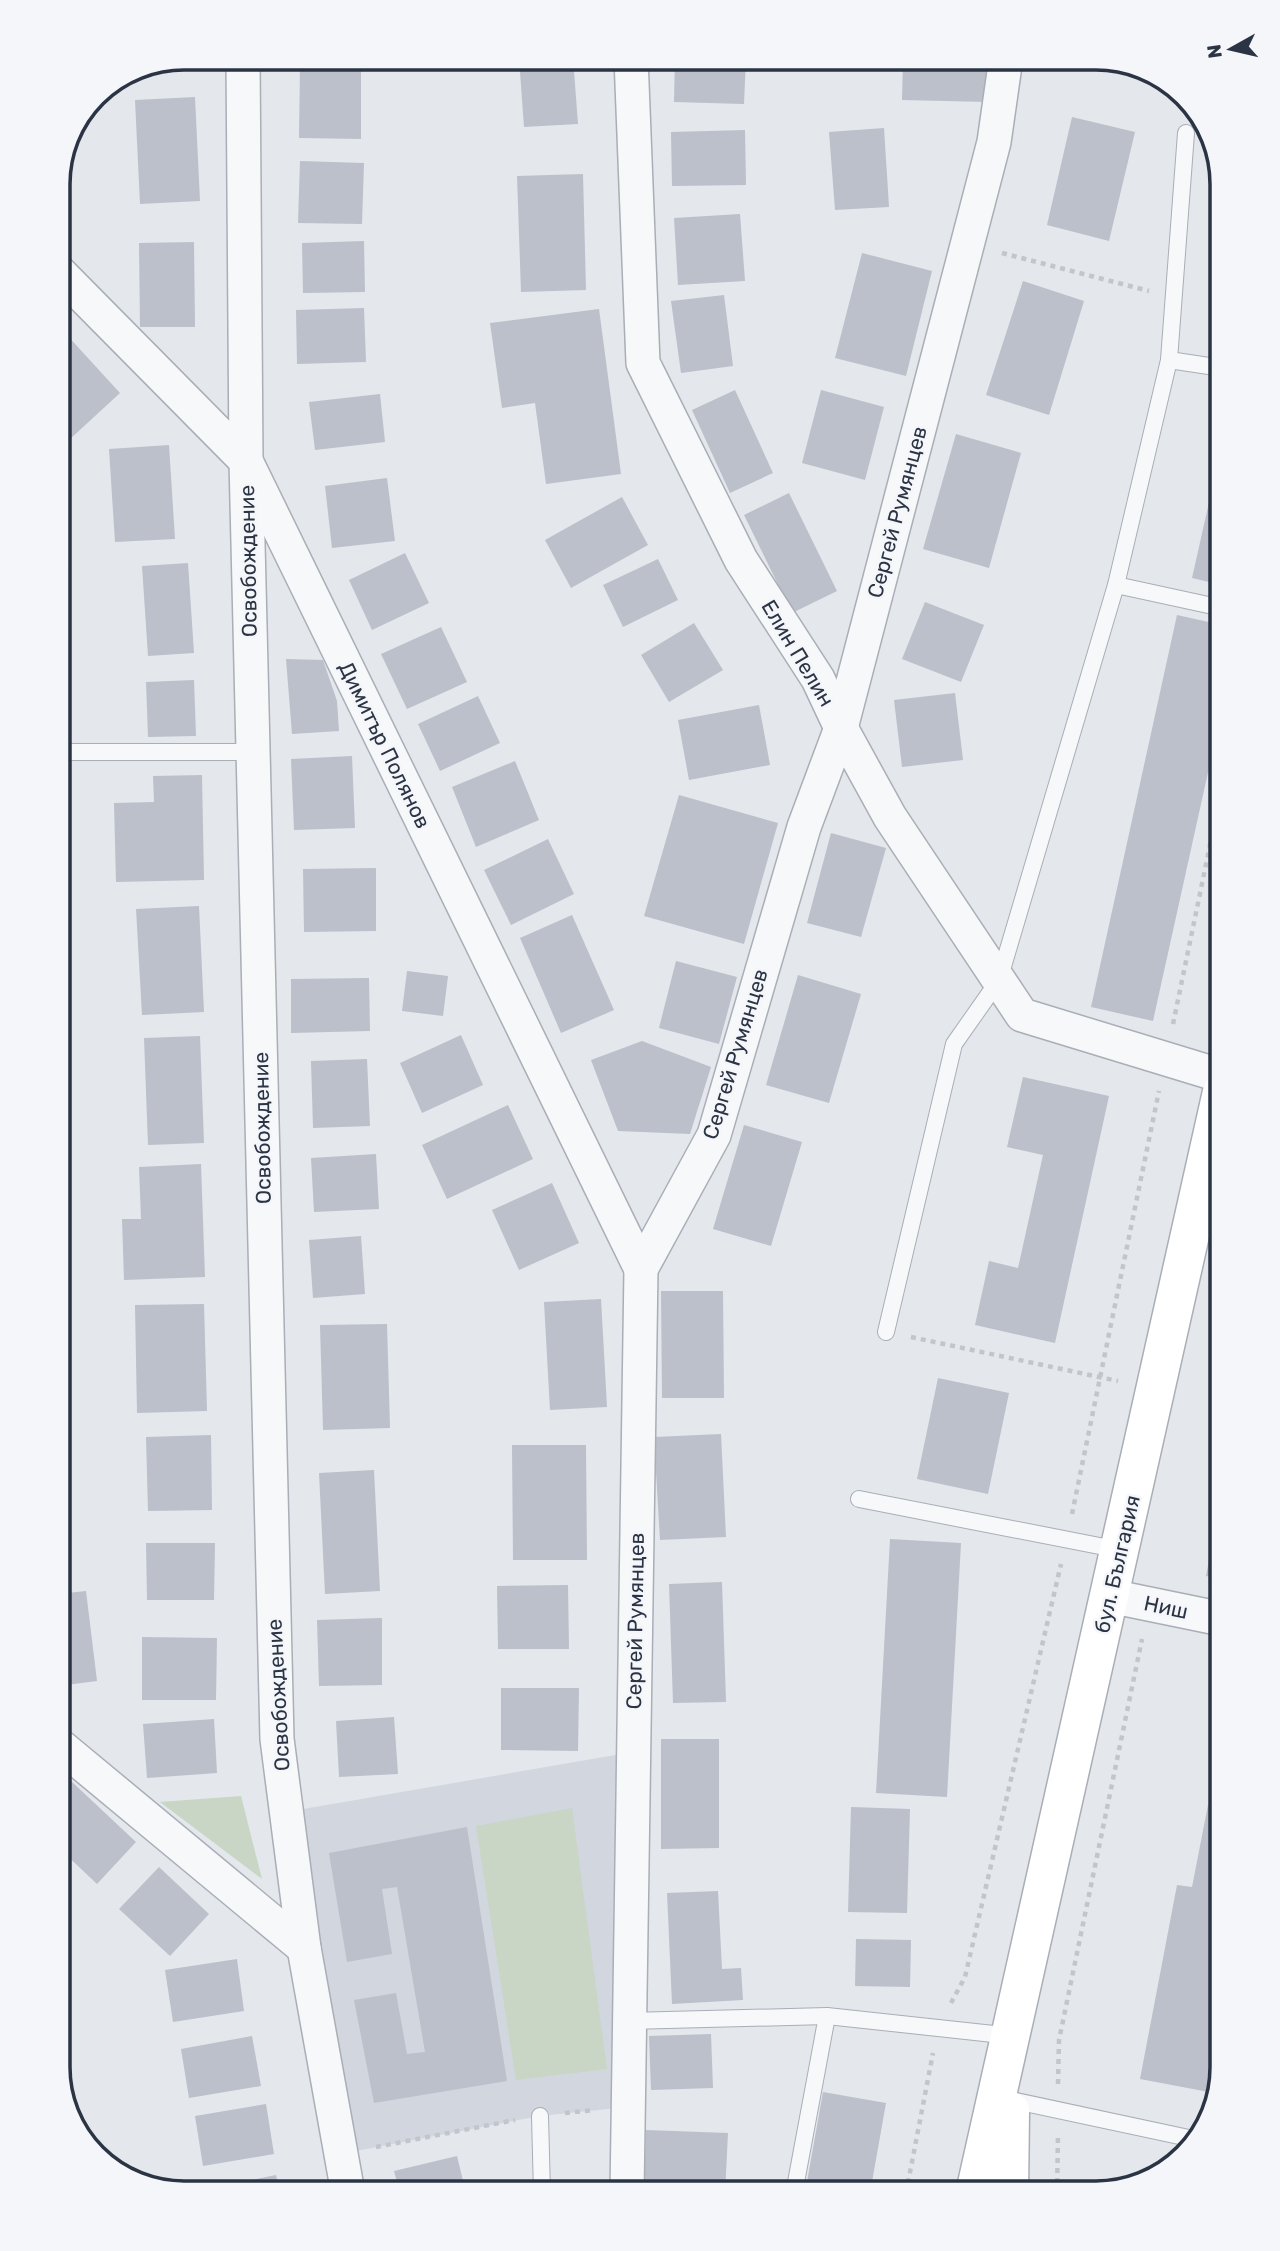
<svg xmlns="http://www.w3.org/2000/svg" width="1280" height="2251" viewBox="0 0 1280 2251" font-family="Rubik,sans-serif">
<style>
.built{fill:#d2d6de}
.green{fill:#c9d6c5}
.building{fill:#bbc0ca}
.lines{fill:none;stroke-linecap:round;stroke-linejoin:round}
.lane-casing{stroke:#a9aeb7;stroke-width:18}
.street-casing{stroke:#a9aeb7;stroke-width:36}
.secondary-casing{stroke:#a9aeb7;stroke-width:41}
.path{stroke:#c2c5cb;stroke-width:4.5;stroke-dasharray:5 5;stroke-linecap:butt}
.lane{stroke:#f7f8fa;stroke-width:16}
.street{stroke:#f7f8fa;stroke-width:33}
.secondary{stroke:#fff;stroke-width:38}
.labels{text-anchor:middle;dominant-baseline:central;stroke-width:5;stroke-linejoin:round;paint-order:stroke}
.street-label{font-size:21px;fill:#2b3445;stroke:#f4f6f9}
.rim{fill:none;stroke:#2b3445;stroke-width:3.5}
</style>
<rect width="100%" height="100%" fill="#e4e7ec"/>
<path class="built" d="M633,1752l-6,355 -87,9 -200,38 -54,-342z"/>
<g class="green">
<path d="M241,1796l21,83 -102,-77z"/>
<path d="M572,1808l35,261 -91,11 -40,-254z"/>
</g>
<g class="building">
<path d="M184,58h4v10l-56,2z"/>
<path d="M519,58h54l5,66 -54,3z"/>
<path d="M675,58h71l-2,46 -70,-2z"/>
<path d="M903,58h85l-1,44 -85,-2z"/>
<path d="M1040,58h55v13l-55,-4z"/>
<path d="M300,66h61v73l-62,-1z"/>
<path d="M195,97l5,104 -60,3 -5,-104z"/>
<path d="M1072,117l63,15 -26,109 -62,-16z"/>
<path d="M884,128l5,79 -54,3 -6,-78z"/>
<path d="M745,130l1,55 -74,1 -1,-54z"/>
<path d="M300,161l64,2 -2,61 -64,-1z"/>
<path d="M583,174l3,116 -65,2 -4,-116z"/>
<path d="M740,214l5,67 -67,4 -4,-67z"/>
<path d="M364,241l1,51 -62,1 -1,-50z"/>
<path d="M194,242l1,85h-55l-1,-84z"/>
<path d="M862,253l70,18 -26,105 -71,-18z"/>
<path d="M1023,281l61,20 -35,114 -63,-20z"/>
<path d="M724,295l9,71 -52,7 -10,-72z"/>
<path d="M364,308l2,54 -69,2 -1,-54z"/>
<path d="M599,309l22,165 -75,10 -11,-81 -33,5 -12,-85z"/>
<path d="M65,333l55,60 -51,47 -11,-12v-88z"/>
<path d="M735,390l38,83 -43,20 -38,-83z"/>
<path d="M821,390l63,17 -19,73 -63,-17z"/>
<path d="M380,394l5,48 -70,8 -6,-48z"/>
<path d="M956,434l65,19 -32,115 -66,-19z"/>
<path d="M169,445l6,94 -60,3 -6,-93z"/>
<path d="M1221,449h1v136l-30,-7z"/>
<path d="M387,478l8,63 -63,7 -7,-62z"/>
<path d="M789,493l48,98 -45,22 -48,-98z"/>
<path d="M622,497l26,48 -77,43 -26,-48z"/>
<path d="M405,553l24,50 -57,27 -23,-50z"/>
<path d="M658,559l20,41 -55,27 -20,-42z"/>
<path d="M188,563l6,90 -46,3 -6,-90z"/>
<path d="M925,602l59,23 -23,57 -59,-23z"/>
<path d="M1177,615l45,10v84l-69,312 -62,-14z"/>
<path d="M694,623l29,47 -54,32 -28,-47z"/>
<path d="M441,627l26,55 -60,27 -26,-55z"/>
<path d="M286,659l37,1 14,41 2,30 -47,3z"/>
<path d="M194,680l2,56 -48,1 -2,-55z"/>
<path d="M955,693l8,67 -61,7 -8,-67z"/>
<path d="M478,696l22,47 -60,28 -22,-47z"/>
<path d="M759,705l11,60 -81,15 -11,-60z"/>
<path d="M352,756l3,72 -61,2 -3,-71z"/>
<path d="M515,761l24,59 -63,27 -24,-60z"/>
<path d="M202,775l2,105 -88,2 -2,-79 40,-1 -1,-26z"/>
<path d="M679,795l99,28 -34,121 -100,-28z"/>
<path d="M831,833l55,15 -25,89 -54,-14z"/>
<path d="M548,839l26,55 -63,31 -27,-55z"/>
<path d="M376,868v63l-72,1 -1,-63z"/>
<path d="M199,906l5,106 -62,3 -6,-106z"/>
<path d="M572,915l42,95 -53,23 -41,-95z"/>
<path d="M676,961l61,16 -18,67 -60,-16z"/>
<path d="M407,971l41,5 -5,40 -41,-5z"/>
<path d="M798,975l63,19 -32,109 -63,-18z"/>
<path d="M369,978l1,53 -79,2v-54z"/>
<path d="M461,1035l22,50 -61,28 -22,-50z"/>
<path d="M200,1036l4,107 -56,2 -4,-107z"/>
<path d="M642,1041l69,26 -21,67 -72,-3 -27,-71z"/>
<path d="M367,1059l3,67 -57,2 -2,-67z"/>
<path d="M1023,1077l86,19 -54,247 -80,-18 14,-64 29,7 25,-113 -36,-8z"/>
<path d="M508,1105l25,54 -86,40 -25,-54z"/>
<path d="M744,1125l58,17 -31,104 -58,-17z"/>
<path d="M376,1154l3,55 -65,3 -3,-54z"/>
<path d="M201,1164l4,113 -81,3 -2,-61h19l-2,-52z"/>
<path d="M552,1183l27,60 -60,27 -27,-60z"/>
<path d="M361,1236l4,58 -52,4 -4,-58z"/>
<path d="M661,1291h62l1,107h-62z"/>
<path d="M601,1299l6,108 -57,3 -6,-108z"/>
<path d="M204,1304l3,107 -70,2 -2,-108z"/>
<path d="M387,1324l3,104 -67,2 -3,-105z"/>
<path d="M938,1378l71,15 -21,101 -71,-15z"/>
<path d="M721,1434l5,103 -66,3 -6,-103z"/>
<path d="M211,1435l1,75 -64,1 -2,-74z"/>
<path d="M512,1445h74l1,115h-74z"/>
<path d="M374,1470l6,121 -55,3 -6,-121z"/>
<path d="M1221,1499h1v80l-16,-3z"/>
<path d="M890,1539l71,4 -14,254 -71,-4z"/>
<path d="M146,1543h69l-1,57h-67z"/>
<path d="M722,1582l4,120 -53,1 -4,-119z"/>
<path d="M568,1585l1,64h-71l-1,-63z"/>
<path d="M86,1591l11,90 -39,5v-92z"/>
<path d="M382,1618v67l-63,1 -2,-66z"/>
<path d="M142,1637l75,1 -1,62h-74z"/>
<path d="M501,1688h78l-1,63 -77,-1z"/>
<path d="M394,1717l4,57 -59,3 -3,-56z"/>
<path d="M214,1719l3,54 -70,5 -4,-54z"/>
<path d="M661,1739h58v109l-58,1z"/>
<path d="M71,1781l65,61 -39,42 -39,-37v-52z"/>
<path d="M1208,1805l14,3v259l-8,26 -74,-14 37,-194 15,2z"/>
<path d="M851,1807l59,2 -3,104 -59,-1z"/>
<path d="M467,1827l40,254 -133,22 -20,-103 42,-7 11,61 18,-2 -28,-165 -15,2 10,65 -45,8 -18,-109z"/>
<path d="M159,1867l50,47 -39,42 -51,-47z"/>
<path d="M718,1891l4,78 19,-1 2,32 -71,4 -5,-111z"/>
<path d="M856,1939l55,1 -1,47 -55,-1z"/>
<path d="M237,1959l7,52 -71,11 -8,-52z"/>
<path d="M711,2034l2,54 -62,2 -2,-54z"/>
<path d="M252,2036l9,50 -72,12 -8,-49z"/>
<path d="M823,2092l63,11 -16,90h-65z"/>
<path d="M266,2104l8,50 -71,12 -8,-50z"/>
<path d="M646,2130l82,3 -3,60h-81z"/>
<path d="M457,2156l9,37h-66l-6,-22z"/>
<path d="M276,2175l4,18h-76l-1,-3z"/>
</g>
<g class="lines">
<g class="lane-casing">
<g id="lane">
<path d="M1169,360l53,8"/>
<path d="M1116,585l106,23"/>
<path d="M58,752h195"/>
<path d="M886,1332l68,-288 45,-64 117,-395 53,-225 17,-227"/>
<path d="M859,1499l261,51"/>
<path d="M628,2021l199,-5 185,20"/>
<path d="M1011,2100l187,40"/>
<path d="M540,2116l2,77"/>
<path d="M794,2193l33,-177"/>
</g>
</g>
<g class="street-casing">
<g id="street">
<path d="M243,58l3,403 31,1278 27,209 44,245"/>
<path d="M631,58l12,305 98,197 77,119 23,49 49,89 132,198 200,61"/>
<path d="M58,271l188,190 395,808"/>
<path d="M1110,1596l112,23"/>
<path d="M58,1744l246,204"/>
<path d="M627,2193l14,-924 73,-134 90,-308 37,-99 153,-586 12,-84"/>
</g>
</g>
<g class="secondary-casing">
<g id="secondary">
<path d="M975,2193l247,-1101"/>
<path d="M1009,2193l1,-82"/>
</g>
</g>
<g class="path">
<path d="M1002,253l147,38"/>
<path d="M1173,1024l49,-237"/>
<path d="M911,1337l207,44"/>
<path d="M1072,1514l87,-423"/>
<path d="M951,2003l14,-26 96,-413"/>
<path d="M1058,2084l1,-44 83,-401"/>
<path d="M565,2113l30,-3"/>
<path d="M376,2147l139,-27"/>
<path d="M906,2193l27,-140"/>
<path d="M1057,2193l1,-58"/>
</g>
<use href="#lane" class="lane"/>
<use href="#street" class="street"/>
<use href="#secondary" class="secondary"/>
</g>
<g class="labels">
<g class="street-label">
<text transform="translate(897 512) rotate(-75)">Сергей Румянцев</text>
<text transform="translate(248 561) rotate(-91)">Освобождение</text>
<text transform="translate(798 653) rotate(59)">Елин Пелин</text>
<text transform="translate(385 745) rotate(64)">Димитър Полянов</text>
<text transform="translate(735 1054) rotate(-73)">Сергей Румянцев</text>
<text transform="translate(262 1128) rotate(-91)">Освобождение</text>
<text transform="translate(1117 1564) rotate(-77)">бул. България</text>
<text transform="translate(1166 1607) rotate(12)">Ниш</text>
<text transform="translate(635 1621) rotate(-89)">Сергей Румянцев</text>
<text transform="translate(278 1695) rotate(-93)">Освобождение</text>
</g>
</g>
<path d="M0 0H1280V2251H0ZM184 70H1096A114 114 0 0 1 1210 184V2067A114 114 0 0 1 1096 2181H184A114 114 0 0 1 70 2067V184A114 114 0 0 1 184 70Z" fill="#f4f6f9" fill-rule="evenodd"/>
<path class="rim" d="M184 70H1096A114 114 0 0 1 1210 184V2067A114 114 0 0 1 1096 2181H184A114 114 0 0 1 70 2067V184A114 114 0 0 1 184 70Z"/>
<g transform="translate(1231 49) rotate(262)" stroke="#f4f6f9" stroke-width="5" paint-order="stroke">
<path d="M0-5L12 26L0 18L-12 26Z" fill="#2b3445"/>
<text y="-10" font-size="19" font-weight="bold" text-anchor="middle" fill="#2b3445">N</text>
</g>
</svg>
